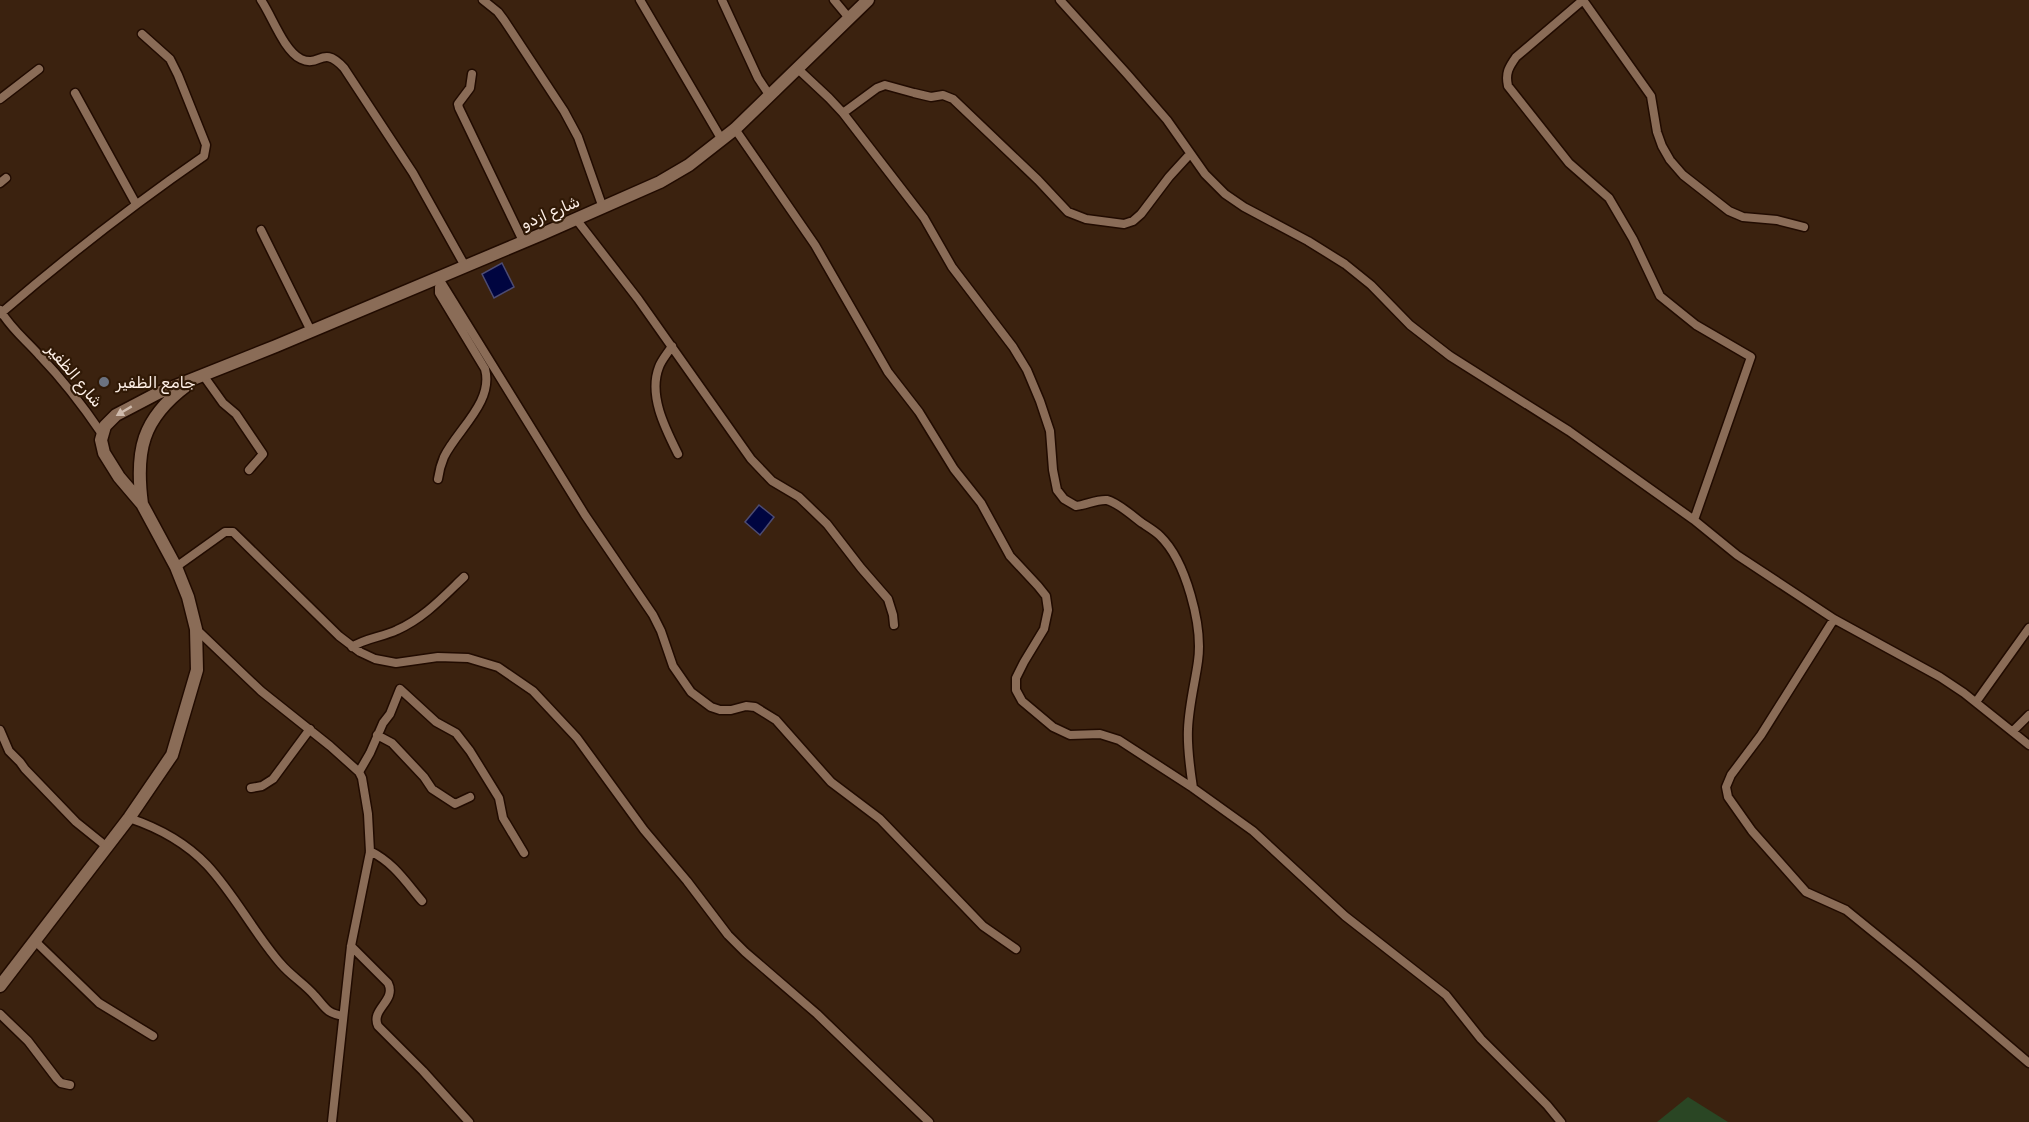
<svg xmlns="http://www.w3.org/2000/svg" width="2029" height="1122" viewBox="0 0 2029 1122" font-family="Rubik,Cairo,sans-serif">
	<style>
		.green { fill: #2a4624 }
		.water { fill: #000540; stroke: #4c4b72; stroke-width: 1.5 }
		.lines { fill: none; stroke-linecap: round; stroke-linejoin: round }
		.street-casing { stroke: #210b00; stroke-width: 11 }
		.secondary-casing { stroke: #210b00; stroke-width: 15 }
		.street { stroke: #8a6c57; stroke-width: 8 }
		.secondary { stroke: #8a6c57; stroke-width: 12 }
		.oneway { fill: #cfbbad }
		.worship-dot { fill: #6b7280; stroke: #301906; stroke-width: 2 }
		.labels { text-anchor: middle; stroke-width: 4.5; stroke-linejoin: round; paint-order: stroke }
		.street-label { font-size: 16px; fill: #fdefe6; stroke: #301906 }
		.poi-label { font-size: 16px; fill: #fdefe6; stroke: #301906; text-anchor: start }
	</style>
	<rect width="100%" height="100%" fill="#3b220f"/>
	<!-- green -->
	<path class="green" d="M 1688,1097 L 1728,1122 L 1657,1122 Z"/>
	<!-- water -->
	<path class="water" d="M 502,263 L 514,287 L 494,298 L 482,274 Z
		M 759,505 L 774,517 L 760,535 L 745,522 Z"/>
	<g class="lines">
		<!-- street casing -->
		<g class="street-casing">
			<path id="street" d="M 261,0 C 272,16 284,51 301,59 C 320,68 322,44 344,68 L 413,173 L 465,266
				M 483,0 L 498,12 L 504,20 L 564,111 L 578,137 L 603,208
				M 640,0 L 722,140
				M 722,0 L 758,78 L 770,96
				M 834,0 L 849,18
				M 1060,0 L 1127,74 L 1167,120 L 1205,174 L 1225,194 L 1244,207 L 1308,241 L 1345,264 L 1371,285 L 1410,325 L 1450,356 L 1569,431 L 1694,520 L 1737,555 L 1834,619 L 1940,677 L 1964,693 L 2029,745
				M 1583,0 L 1516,57 C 1509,67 1505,73 1508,86 L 1569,163 L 1609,198 L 1633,239 L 1660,296 L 1696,325 L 1751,357 L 1694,520
				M 1583,0 L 1651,96 L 1657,132 L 1662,146 L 1670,160 L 1683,175 L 1729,211 L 1743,217 L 1777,220 L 1804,227
				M 798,69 L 829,98 L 843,113 L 924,218 L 952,267 L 1013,347 L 1027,370 L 1040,401 L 1050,431 L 1053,470 L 1057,490 L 1064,499 L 1076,506 C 1086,505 1097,499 1107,500 C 1117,502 1134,517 1142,523 C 1148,527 1155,531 1160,536 C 1186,561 1203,626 1198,661 C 1195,683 1189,705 1188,729 C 1187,749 1190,768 1193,788
				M 472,74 L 470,88 L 458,104 L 459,108 L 523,241
				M 75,93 L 136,204
				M 0,99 L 39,69
				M 843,113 L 877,88 L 885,85 L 914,93 L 931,97 L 943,95 L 953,99 L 1038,180 L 1068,212 L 1086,219 L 1124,224 L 1133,221 L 1141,214 L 1169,177 L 1190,154
				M 735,129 L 815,245 L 888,372 L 919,412 L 954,469 L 981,503 L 1010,556 L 1038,586 L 1046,596 L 1048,610 L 1044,629 L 1024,662 L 1016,678 L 1016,690 L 1022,701 L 1053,727 L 1070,735 L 1100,734 L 1119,740 L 1193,788 L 1253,831 L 1345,916 L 1446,995 L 1481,1039 L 1547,1105 L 1561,1122
				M 0,183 L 6,178
				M 576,219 L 638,299 L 751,459 L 772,481 L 799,497 L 827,524 L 861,568 L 888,599 L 893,615 L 894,625
				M 261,230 L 311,331
				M 438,277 L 585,515 L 653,615 L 661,631 L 673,666 L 691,692 L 711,707 L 720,710 L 731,710 L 746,706 L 755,707 L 776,720 L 831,782 L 880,819 L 983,926 L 1016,949
				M 0,310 C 12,330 25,339 40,356 C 63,380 83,406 102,434
				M 0,314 C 65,258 133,205 204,156 L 206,145 L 178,75 L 170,59 L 142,34
				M 672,346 C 668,353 662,359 659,367 C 648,395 665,428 678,454
				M 203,375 L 223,403 L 236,414 L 263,454 L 249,470
				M 438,479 C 439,472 441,464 444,457 C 457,430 494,402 485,369 L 439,293 L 439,287 L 443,285
				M 176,567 L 225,532 L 233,532 L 339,636 L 360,652 L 375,659 L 396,663 L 438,657 L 468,658 L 498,667 L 533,691 L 577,738 L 644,830 L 687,881 L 728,935 L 745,952 L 817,1014 L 929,1122
				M 1834,619 L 1761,735 L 1731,775 L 1726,787 L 1728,797 L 1752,831 L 1806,892 L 1846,910 L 1915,966 L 2029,1063
				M 196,629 L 261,691 L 330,746 L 359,772 L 362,778 L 368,814 L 370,852 L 351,946 L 332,1122
				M 352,647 C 365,638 383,637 397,630 C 424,618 443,597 464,577
				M 1976,702 L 2029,628
				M 0,730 L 9,751 L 20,762 L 25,769 L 76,822 L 107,847
				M 2013,731 L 2029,715
				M 377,735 L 392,743 L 424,777 L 432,789 L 455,804 L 470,797
				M 359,772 L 370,753 L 383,723 L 390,714 L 400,689 L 436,722 L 456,733 L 470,751 L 499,798 L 503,818 L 524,853
				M 251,788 L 262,786 L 273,779 L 310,729
				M 129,818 C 159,828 185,842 207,865 C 235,895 254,933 281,964 C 291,976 305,984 315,996 C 325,1007 326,1013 343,1016
				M 370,851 C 394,863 405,881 422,901
				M 35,941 L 99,1003 L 153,1036
				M 351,946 L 388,983 C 397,1001 370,1009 378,1026 L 423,1071 L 469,1122
				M 0,1014 L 28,1041 L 57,1079 L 61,1083 L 70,1085"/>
		</g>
		<!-- secondary casing -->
		<g class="secondary-casing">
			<path id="secondary" d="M 142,504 C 135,451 142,419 186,386
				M 0,986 L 129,818 L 172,755 L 197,670 L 196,629 L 188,597 L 176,567 L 142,504 L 119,477 L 104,453 L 101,440 L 105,426 L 116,415 L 158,393 L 276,346 L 542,234 L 660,182 L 689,165 L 735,129 L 868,0"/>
		</g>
		<!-- street -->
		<use href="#street" class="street"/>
		<!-- secondary -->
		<use href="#secondary" class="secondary"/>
	</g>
	<!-- one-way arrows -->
	<defs><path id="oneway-solid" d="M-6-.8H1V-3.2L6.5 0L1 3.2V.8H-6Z" transform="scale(1.5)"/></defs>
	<use class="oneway" href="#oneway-solid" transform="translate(124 411) rotate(149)"/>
	<!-- markers -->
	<circle class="worship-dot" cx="104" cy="382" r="6"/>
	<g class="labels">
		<!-- street labels -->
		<g class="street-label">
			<text transform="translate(550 212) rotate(-23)" y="6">شارع ازدو</text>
			<text transform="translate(75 375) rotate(50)" y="6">شارع الظفير</text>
		</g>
		<!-- poi labels -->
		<g class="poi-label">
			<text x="116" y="388">جامع الظفير</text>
		</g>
	</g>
</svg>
